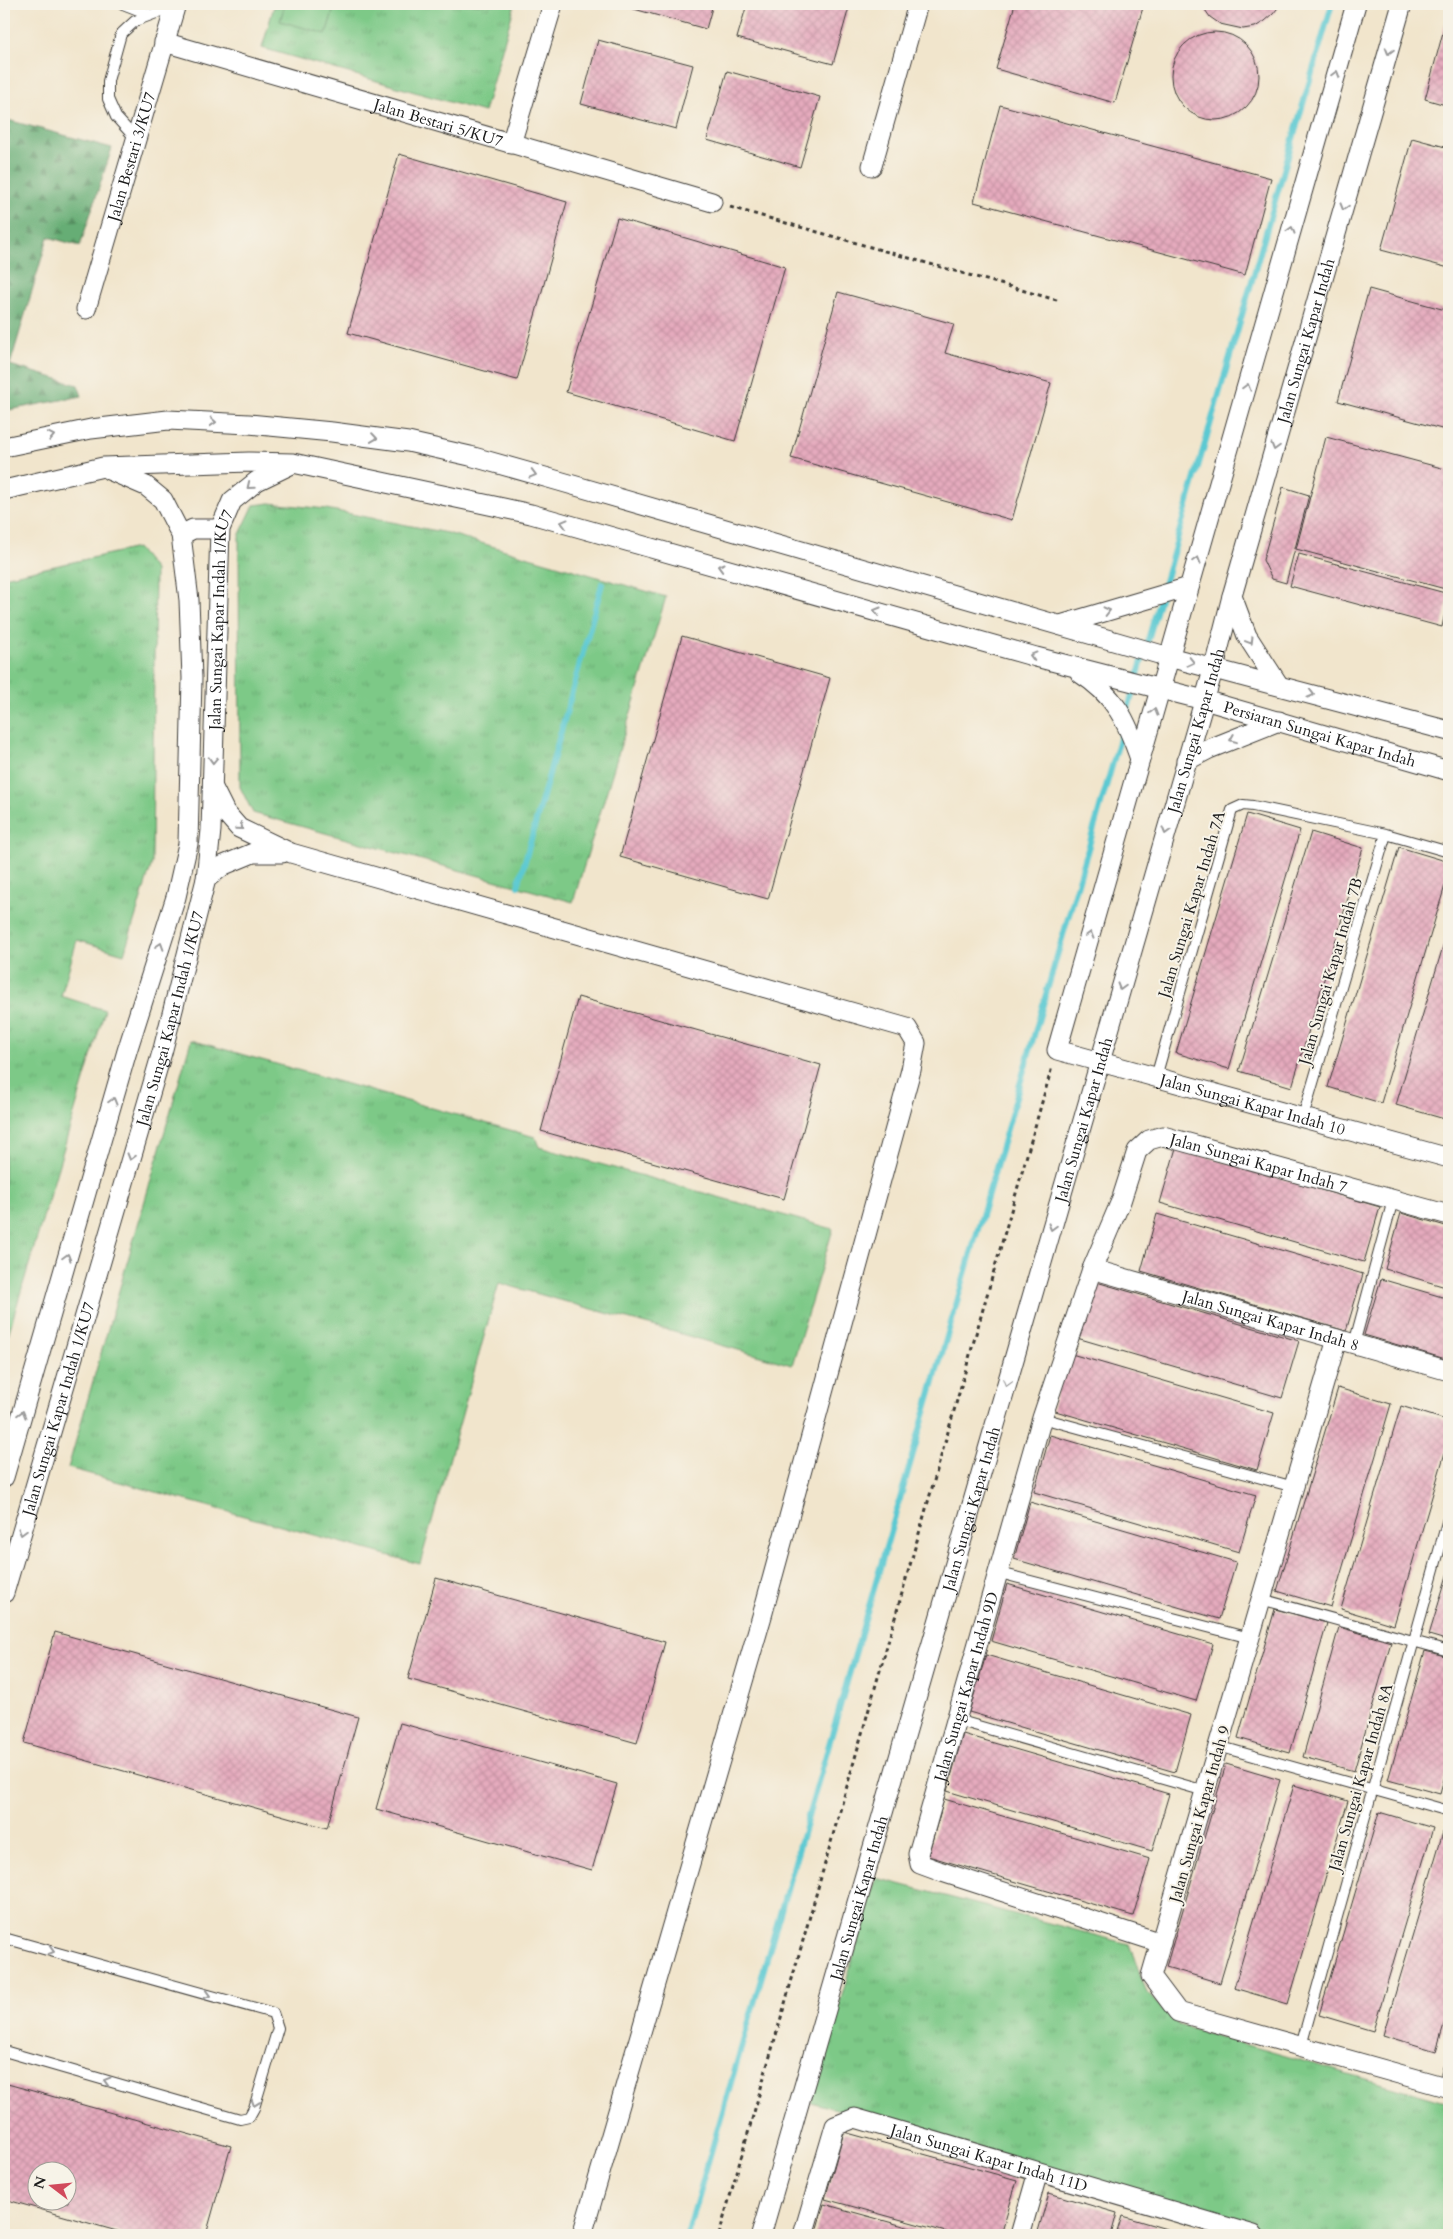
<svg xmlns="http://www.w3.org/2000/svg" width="1453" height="2239" viewBox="0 0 1453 2239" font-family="Cardo,serif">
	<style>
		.grass { fill: url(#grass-tufts); stroke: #4c7252 }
		.forest { fill: url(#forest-firs); stroke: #416448 }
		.pitch { fill: #7dc987; stroke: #4c7252 }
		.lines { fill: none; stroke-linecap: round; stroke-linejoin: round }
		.stream { stroke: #5cc9d2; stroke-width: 6 }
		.building { fill: url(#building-cross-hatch); fill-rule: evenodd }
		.lane-casing { stroke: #3c3a36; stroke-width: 12 }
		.street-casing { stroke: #3c3a36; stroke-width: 21 }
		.path { stroke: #3c3a36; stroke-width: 3; stroke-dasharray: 4 4; stroke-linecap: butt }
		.lane { stroke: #fff; stroke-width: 10 }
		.street { stroke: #fff; stroke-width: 19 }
		.oneway { stroke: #999 }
		.labels { text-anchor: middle; stroke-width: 4; stroke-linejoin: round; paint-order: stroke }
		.street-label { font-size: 16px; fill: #1c1c1c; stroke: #f7f3e8 }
	</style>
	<defs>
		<pattern id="grass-tufts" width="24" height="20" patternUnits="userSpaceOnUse" patternTransform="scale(1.25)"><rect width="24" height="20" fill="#7dc987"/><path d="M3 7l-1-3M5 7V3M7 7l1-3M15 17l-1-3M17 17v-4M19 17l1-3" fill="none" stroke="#6bac74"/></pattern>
		<pattern id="forest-firs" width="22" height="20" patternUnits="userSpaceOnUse" patternTransform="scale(1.25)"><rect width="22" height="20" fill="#66ad74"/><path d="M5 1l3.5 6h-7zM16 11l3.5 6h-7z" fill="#538c5e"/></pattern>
		<pattern id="building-cross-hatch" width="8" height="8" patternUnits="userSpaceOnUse" patternTransform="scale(1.25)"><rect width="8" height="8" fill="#e5aabd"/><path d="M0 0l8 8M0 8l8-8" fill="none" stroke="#c492a2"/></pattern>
	</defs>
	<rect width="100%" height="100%" fill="#f7f3e8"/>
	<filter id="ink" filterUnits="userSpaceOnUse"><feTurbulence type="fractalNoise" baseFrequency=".02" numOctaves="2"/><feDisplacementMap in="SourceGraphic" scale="10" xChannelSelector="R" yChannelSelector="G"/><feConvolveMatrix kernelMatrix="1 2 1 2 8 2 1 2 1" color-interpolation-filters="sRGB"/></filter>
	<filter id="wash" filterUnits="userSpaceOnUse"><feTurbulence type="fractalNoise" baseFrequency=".0096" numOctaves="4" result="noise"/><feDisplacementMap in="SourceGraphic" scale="20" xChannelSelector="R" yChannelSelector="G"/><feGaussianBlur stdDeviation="1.12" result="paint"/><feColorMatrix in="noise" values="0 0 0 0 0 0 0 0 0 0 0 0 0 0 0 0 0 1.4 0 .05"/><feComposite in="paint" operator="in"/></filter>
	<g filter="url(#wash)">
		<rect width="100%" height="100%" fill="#f1e5cc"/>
		<!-- grass -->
		<path class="grass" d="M 266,4 L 515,4 L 484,112 L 262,48 L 274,6 Z
			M 270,503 L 326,509 L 447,533 L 666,597 L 573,902 L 253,813 L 240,787 L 239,536 L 254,505 Z
			M 137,548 L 155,570 L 152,863 L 124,954 L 77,940 L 61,996 L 105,1010 L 8,1335 L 4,1334 L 4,577 Z
			M 191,1040 L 535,1137 L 539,1147 L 833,1229 L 792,1365 L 499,1283 L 420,1564 L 68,1468 Z
			M 876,1878 L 1129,1944 L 1147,1993 L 1178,2025 L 1449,2103 L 1449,2235 L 1288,2235 L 811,2102 Z"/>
		<!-- forest -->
		<path class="forest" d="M 4,119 L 112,148 L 80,246 L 48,237 L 10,365 L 78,385 L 82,396 L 4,411 Z"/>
		<!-- pitch -->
		<path class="pitch" d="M 285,4 L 335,5 L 326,34 L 280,21 Z"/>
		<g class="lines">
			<!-- stream -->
			<path class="stream" d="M 1126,716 L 1332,4
				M 518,886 L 602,584
				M 687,2235 L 1123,728"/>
		</g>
		<g id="blocks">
			<!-- building -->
			<path class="building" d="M 616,4 L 713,4 L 706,29 Z
				M 747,4 L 850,4 L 833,64 L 737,38 Z
				M 1015,4 L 1144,4 L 1115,103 L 996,69 Z
				M 1201,4 L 1281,4 L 1273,14 L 1265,21 L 1255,27 L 1243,29 L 1220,24 L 1210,17 Z
				M 1449,10 L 1449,106 L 1425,99 Z
				M1171 76a44 44 0 1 1 88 0a44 44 0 1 1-88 0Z
				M 598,40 L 693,65 L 676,129 L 581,104 Z
				M 727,71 L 820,97 L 800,167 L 707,140 Z
				M 1000,105 L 1271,178 L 1245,275 L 974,202 Z
				M 1412,138 L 1449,148 L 1449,268 L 1381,250 Z
				M 399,154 L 567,202 L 517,380 L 348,333 Z
				M 617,218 L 785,267 L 735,441 L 566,392 Z
				M 1369,289 L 1449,311 L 1449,431 L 1338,401 Z
				M 838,292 L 954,324 L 945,353 L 1051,383 L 1012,520 L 791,458 Z
				M 1326,437 L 1449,470 L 1449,590 L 1296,549 Z
				M 1283,487 L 1309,495 L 1286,583 L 1272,579 L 1263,560 Z
				M 1299,554 L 1449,594 L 1442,627 L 1290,586 Z
				M 682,636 L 830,678 L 768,899 L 620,857 Z
				M 1247,814 L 1300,830 L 1229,1069 L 1176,1053 Z
				M 1311,832 L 1363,848 L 1292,1087 L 1239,1071 Z
				M 1399,847 L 1449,862 L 1449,872 L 1381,1103 L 1328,1087 Z
				M 1449,926 L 1449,1118 L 1448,1120 L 1396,1105 Z
				M 578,997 L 821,1065 L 784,1199 L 541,1131 Z
				M 1176,1148 L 1380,1207 L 1364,1262 L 1160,1203 Z
				M 1401,1213 L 1449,1227 L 1449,1288 L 1385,1269 Z
				M 1157,1214 L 1363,1274 L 1346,1331 L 1141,1271 Z
				M 1381,1279 L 1449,1299 L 1449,1360 L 1364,1335 Z
				M 1093,1281 L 1299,1341 L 1282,1398 L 1077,1338 Z
				M 1068,1353 L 1274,1413 L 1257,1470 L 1052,1410 Z
				M 1338,1388 L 1391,1404 L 1331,1607 L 1277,1591 Z
				M 1401,1406 L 1449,1421 L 1449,1439 L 1394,1625 L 1341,1609 Z
				M 1050,1435 L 1256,1495 L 1239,1552 L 1034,1492 Z
				M 1030,1502 L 1236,1562 L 1219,1619 L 1014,1559 Z
				M 1449,1569 L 1449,1641 L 1429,1635 Z
				M 436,1578 L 665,1642 L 637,1743 L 408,1679 Z
				M 1007,1584 L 1213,1644 L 1196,1701 L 991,1641 Z
				M 1275,1609 L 1327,1623 L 1290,1753 L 1238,1738 Z
				M 1339,1627 L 1391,1642 L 1354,1771 L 1303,1757 Z
				M 55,1632 L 358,1717 L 327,1828 L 24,1743 Z
				M 1425,1651 L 1449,1657 L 1449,1761 L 1440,1794 L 1388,1780 Z
				M 986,1655 L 1191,1715 L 1175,1772 L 969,1712 Z
				M 400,1723 L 617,1784 L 592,1870 L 376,1809 Z
				M 963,1734 L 1169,1794 L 1152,1851 L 947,1791 Z
				M 1226,1764 L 1280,1780 L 1220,1983 L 1166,1967 Z
				M 1294,1785 L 1348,1801 L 1288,2004 L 1234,1988 Z
				M 944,1799 L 1150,1859 L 1133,1916 L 928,1856 Z
				M 1379,1812 L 1433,1828 L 1373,2031 L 1319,2015 Z
				M 1443,1832 L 1449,1834 L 1449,2008 L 1436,2051 L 1383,2035 Z
				M 4,2083 L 231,2146 L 206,2235 L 131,2235 L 4,2199 ZM 38,2172 L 68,2172 L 68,2202 L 38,2202 Z
				M 844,2132 L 1017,2180 L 1001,2235 L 957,2235 L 825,2199 Z
				M 1049,2193 L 1117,2213 L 1111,2235 L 1037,2235 Z
				M 824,2204 L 936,2235 L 815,2235 Z
				M 1122,2216 L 1187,2235 L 1116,2235 Z"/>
		</g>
	</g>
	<g filter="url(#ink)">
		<use href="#blocks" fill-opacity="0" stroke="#3c3a36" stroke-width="1"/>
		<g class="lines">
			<!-- lane casing -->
			<g class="lane-casing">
				<path id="lane" d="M 123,4 L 151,15
					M 136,139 L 116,117 L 108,99 L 108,81 L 121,34 L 135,21 L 175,6
					M 1156,1077 L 1232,810 L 1243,805 L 1253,806 L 1386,834 L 1449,852
					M 1303,1117 L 1386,834
					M 1354,1344 L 1393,1200
					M 1042,1418 L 1294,1487
					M 1000,1573 L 1250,1638
					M 1261,1599 L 1449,1651
					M 957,1720 L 1205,1791
					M 1218,1746 L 1449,1811
					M 4,1938 L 273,2013 L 278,2028 L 254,2108 L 249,2117 L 240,2119 L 4,2051
					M 1301,2046 L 1449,1515
					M 1443,2087 L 1449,2066"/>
			</g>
			<!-- street casing -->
			<g class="street-casing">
				<g id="street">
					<path id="s1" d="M 1356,4 L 1057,1050 L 1449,1158"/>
					<path id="s2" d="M 164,42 C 347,94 529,150 712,202"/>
					<path d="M 511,144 L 553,4"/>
					<path d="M 872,166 L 918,4"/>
					<path id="s3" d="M 86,309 L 176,4"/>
					<path d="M 4,447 L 91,429 L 168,420 L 249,424 L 332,432 L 408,442 L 470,456 L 552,479 L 1169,657 L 1449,731"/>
					<path id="s4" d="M 4,490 L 103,467 L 249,462 L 293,463 L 531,514 L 1036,657 L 1204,700 L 1449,771"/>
					<path d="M 181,535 L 193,529 L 220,529"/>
					<path d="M 1232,596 L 1247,636 L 1278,684"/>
					<path d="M 1060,625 L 1189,587"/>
					<path d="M 1080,673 C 1115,695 1127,721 1140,759"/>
					<path d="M 1186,761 L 1209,749 L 1279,721"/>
					<path d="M 213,788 L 225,812 L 239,828 L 291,853 L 907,1028 L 916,1043 L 911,1070 L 762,1616 L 582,2235"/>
					<path d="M 206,879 L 224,865 L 253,853 L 282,853"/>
					<path id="s5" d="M 1092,1269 L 1449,1371"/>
					<path d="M 1337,1339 L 1151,1976 L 1178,2012 L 1449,2088"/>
					<path d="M 4,1477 L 127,1051 L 176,897 L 188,844 L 192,678 L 189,600 L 181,535 L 163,500 L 146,486 L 109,470"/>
					<path id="s6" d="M 4,1593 L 163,1049 L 206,879 L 211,830 L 220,529 L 232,501 L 257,481 L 290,465"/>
					<path id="s7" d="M 1161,1943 L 939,1871 L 920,1864 L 918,1854 L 1042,1418 L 1092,1269 L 1121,1201 L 1137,1151 L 1149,1140 L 1163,1136 L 1449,1215"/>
					<path id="s8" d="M 761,2235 L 1214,667 L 1232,596 L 1402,4"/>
					<path id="s9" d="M 803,2235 L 835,2126 L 855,2118 L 1254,2235"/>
					<path d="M 1020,2235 L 1038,2172"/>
				</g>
			</g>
			<!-- path -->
			<path class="path" d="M 730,207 L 1060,301
				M 719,2235 L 1052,1067"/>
			<!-- lane -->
			<use href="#lane" class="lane"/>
			<!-- street -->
			<use href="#street" class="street"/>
		</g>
		<!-- one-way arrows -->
		<defs><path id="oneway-chevron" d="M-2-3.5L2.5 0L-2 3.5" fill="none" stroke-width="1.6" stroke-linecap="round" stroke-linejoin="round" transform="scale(1.25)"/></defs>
		<g class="oneway">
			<use href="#oneway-chevron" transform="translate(1389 51) rotate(106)"/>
			<use href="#oneway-chevron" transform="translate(1336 74) rotate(-74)"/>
			<use href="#oneway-chevron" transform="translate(1344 207) rotate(106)"/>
			<use href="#oneway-chevron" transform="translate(1291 230) rotate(-74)"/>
			<use href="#oneway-chevron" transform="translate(1247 387) rotate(-74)"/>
			<use href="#oneway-chevron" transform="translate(213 422) rotate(3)"/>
			<use href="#oneway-chevron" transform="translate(51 436) rotate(-11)"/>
			<use href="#oneway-chevron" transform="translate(374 438) rotate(8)"/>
			<use href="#oneway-chevron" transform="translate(1275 447) rotate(106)"/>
			<use href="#oneway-chevron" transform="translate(533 474) rotate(15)"/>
			<use href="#oneway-chevron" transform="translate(250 486) rotate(141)"/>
			<use href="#oneway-chevron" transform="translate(564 523) rotate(-165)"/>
			<use href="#oneway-chevron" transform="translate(1197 560) rotate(-74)"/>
			<use href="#oneway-chevron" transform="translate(721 567) rotate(-164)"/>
			<use href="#oneway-chevron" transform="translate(877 611) rotate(-164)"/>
			<use href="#oneway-chevron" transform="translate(1107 611) rotate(-14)"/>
			<use href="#oneway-chevron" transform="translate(1250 641) rotate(59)"/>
			<use href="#oneway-chevron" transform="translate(1033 656) rotate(-165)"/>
			<use href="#oneway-chevron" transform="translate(1191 662) rotate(13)"/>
			<use href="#oneway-chevron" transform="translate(1311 694) rotate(15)"/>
			<use href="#oneway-chevron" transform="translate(1154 712) rotate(-74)"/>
			<use href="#oneway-chevron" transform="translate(1233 739) rotate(158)"/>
			<use href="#oneway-chevron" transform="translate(213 760) rotate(92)"/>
			<use href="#oneway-chevron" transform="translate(240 827) rotate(39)"/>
			<use href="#oneway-chevron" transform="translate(1166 831) rotate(106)"/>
			<use href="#oneway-chevron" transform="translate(1090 935) rotate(-74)"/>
			<use href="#oneway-chevron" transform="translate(160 946) rotate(-72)"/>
			<use href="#oneway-chevron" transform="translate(1121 987) rotate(106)"/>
			<use href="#oneway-chevron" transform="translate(113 1101) rotate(-74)"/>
			<use href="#oneway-chevron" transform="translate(131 1157) rotate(106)"/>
			<use href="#oneway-chevron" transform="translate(1052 1227) rotate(106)"/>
			<use href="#oneway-chevron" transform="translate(67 1257) rotate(-74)"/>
			<use href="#oneway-chevron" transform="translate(1007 1383) rotate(106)"/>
			<use href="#oneway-chevron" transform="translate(22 1414) rotate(-74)"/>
			<use href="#oneway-chevron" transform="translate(22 1532) rotate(106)"/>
			<use href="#oneway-chevron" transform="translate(51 1951) rotate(16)"/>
			<use href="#oneway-chevron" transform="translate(207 1995) rotate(16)"/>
			<use href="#oneway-chevron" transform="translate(107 2081) rotate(-164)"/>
			<use href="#oneway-chevron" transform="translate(255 2103) rotate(109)"/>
		</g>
	</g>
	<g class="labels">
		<!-- street labels -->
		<g class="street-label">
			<text dy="6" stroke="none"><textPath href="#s2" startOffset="286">Jalan Bestari 5/KU7</textPath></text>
			<text dy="6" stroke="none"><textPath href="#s3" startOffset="159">Jalan Bestari 3/KU7</textPath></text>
			<text dy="6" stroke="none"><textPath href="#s8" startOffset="1971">Jalan Sungai Kapar Indah</textPath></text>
			<text dy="6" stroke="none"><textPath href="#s6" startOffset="1002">Jalan Sungai Kapar Indah 1/KU7</textPath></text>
			<text dy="6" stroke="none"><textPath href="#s8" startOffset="1566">Jalan Sungai Kapar Indah</textPath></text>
			<text dy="6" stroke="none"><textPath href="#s4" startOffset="1354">Persiaran Sungai Kapar Indah</textPath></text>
			<text transform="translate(1191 904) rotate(-73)" y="6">Jalan Sungai Kapar Indah 7A</text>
			<text transform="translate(1330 971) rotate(-74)" y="6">Jalan Sungai Kapar Indah 7B</text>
			<text dy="6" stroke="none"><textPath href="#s6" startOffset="598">Jalan Sungai Kapar Indah 1/KU7</textPath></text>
			<text dy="6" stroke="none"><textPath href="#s1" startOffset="1291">Jalan Sungai Kapar Indah 10</textPath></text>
			<text dy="6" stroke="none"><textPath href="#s8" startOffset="1161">Jalan Sungai Kapar Indah</textPath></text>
			<text dy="6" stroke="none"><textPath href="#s7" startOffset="1131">Jalan Sungai Kapar Indah 7</textPath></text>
			<text dy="6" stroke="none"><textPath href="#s5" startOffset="186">Jalan Sungai Kapar Indah 8</textPath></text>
			<text dy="6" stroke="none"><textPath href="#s6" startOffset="192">Jalan Sungai Kapar Indah 1/KU7</textPath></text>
			<text dy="6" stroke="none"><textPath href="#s8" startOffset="756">Jalan Sungai Kapar Indah</textPath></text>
			<text dy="6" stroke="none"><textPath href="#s7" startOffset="438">Jalan Sungai Kapar Indah 9D</textPath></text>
			<text transform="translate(1360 1777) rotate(-74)" y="6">Jalan Sungai Kapar Indah 8A</text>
			<text transform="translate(1199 1814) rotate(-74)" y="6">Jalan Sungai Kapar Indah 9</text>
			<text dy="6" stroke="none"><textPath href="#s8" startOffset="351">Jalan Sungai Kapar Indah</textPath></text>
			<text dy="6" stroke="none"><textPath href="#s9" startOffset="275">Jalan Sungai Kapar Indah 11D</textPath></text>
		</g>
	</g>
	<!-- margin -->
	<rect width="1453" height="2239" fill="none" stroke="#f7f3e8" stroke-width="20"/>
	<!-- north arrow -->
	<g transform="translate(52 2186) rotate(286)"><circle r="24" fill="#f7f3e8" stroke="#9f9d96"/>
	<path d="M0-4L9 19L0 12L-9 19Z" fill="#d1495b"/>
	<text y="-8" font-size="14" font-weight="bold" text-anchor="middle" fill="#1c1c1c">N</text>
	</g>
</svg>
